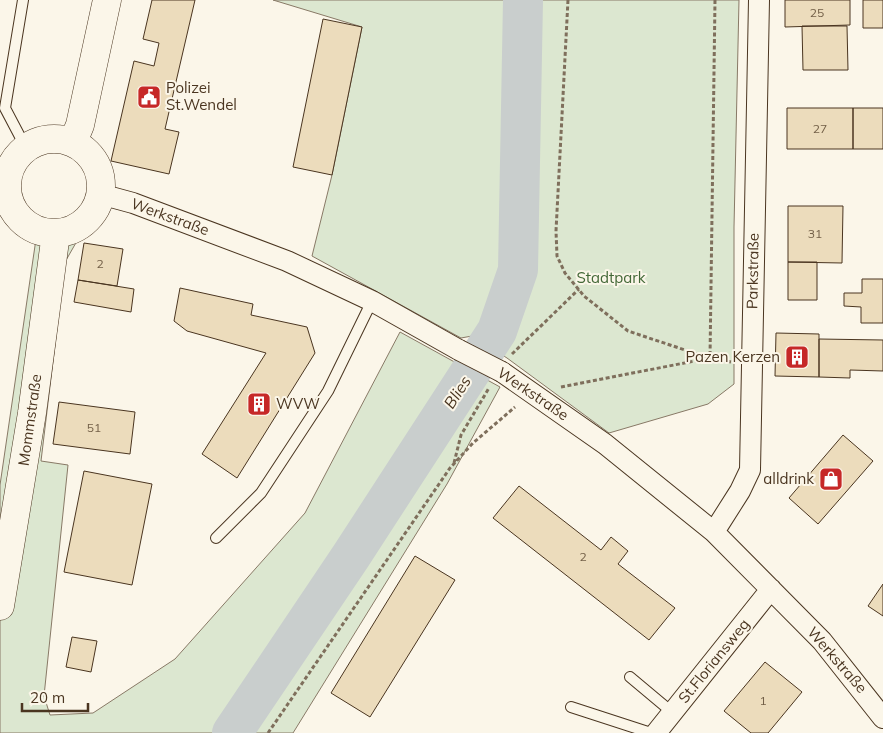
<svg xmlns="http://www.w3.org/2000/svg" width="883" height="733" viewBox="0 0 883 733" font-family="Mulish,sans-serif">
	<style>
		.green { fill: #dce7d0; stroke: #887966 }
		.lines { fill: none; stroke-linecap: round; stroke-linejoin: round }
		.river { stroke: #c9cecd; stroke-width: 40 }
		.building { fill: #ecdcbc; stroke: #4a3520 }
		.service-casing { stroke: #4a3520; stroke-width: 12 }
		.minor-casing { stroke: #4a3520; stroke-width: 22 }
		.secondary-casing { stroke: #4a3520; stroke-width: 29 }
		.path { stroke: #7f6f5c; stroke-width: 3; stroke-dasharray: 4 2.5; stroke-linecap: butt }
		.service { stroke: #fbf6e9; stroke-width: 10 }
		.minor { stroke: #fbf6e9; stroke-width: 20 }
		.secondary { stroke: #fbf6e9; stroke-width: 28 }
		.minor-bridge-casing { stroke: #4a3520; stroke-width: 22; stroke-linecap: butt }
		.minor-bridge { stroke: #fbf6e9; stroke-width: 20 }
		.labels { text-anchor: middle; stroke-width: 4; stroke-linejoin: round; paint-order: stroke }
		.number-label { font-size: 12px; fill: #725f47 }
		.poi-label { font-size: 15px; fill: #4a3520; stroke: #fbf6e9; text-anchor: start }
		.street-label { font-size: 15px; fill: #4a3520; stroke: #fbf6e9 }
		.park-label { font-size: 15px; fill: #436837; stroke: #fbf6e9 }
		.water-label { font-size: 16px; font-style: italic; fill: #4a3520; stroke: #fbf6e9 }
	</style>
	<rect width="100%" height="100%" fill="#fbf6e9"/>
	<!-- green -->
	<path class="green" d="M 273,0 L 739,0 L 734,227 L 734,384 L 708,404 L 609,433 L 507,358 L 472,336 L 461,338 L 312,256 L 332,175 L 362,27 Z
		M 36,239 L 77,241 L 65,262 L 41,461 L 68,465 L 44,696 L 50,715 L 93,713 L 175,659 L 305,513 L 400,332 L 500,387 L 447,484 L 293,733 L 0,733 L 0,485 Z"/>
	<g class="lines">
		<!-- river -->
		<path class="river" d="M 232,733 L 351,556 L 497,331 L 518,270 L 523,0"/>
	</g>
	<!-- building -->
	<path class="building" d="M 152,0 L 195,0 L 165,129 L 179,132 L 169,174 L 111,161 L 134,61 L 154,66 L 159,43 L 143,39 Z
		M 785,0 L 850,0 L 850,25 L 785,27 Z
		M 863,0 L 883,0 L 883,28 L 863,28 Z
		M 323,19 L 362,27 L 332,175 L 293,167 Z
		M 802,26 L 847,26 L 848,70 L 803,70 Z
		M 787,108 L 853,108 L 853,149 L 787,149 Z
		M 853,108 L 883,108 L 883,149 L 853,149 Z
		M 788,206 L 843,206 L 842,263 L 788,262 Z
		M 84,243 L 123,249 L 117,286 L 78,280 Z
		M 788,262 L 817,262 L 817,300 L 788,300 Z
		M 862,279 L 883,279 L 883,323 L 861,323 L 861,307 L 844,306 L 844,293 L 862,293 Z
		M 78,280 L 134,289 L 131,312 L 74,302 Z
		M 180,288 L 253,304 L 251,315 L 307,327 L 315,353 L 237,478 L 202,454 L 266,353 L 187,331 L 174,321 Z
		M 776,333 L 819,334 L 819,377 L 775,376 Z
		M 819,339 L 883,340 L 883,371 L 850,370 L 850,378 L 819,377 Z
		M 59,402 L 135,412 L 130,454 L 53,444 Z
		M 843,435 L 873,461 L 818,524 L 789,498 Z
		M 84,471 L 152,484 L 132,585 L 64,572 Z
		M 519,486 L 601,550 L 611,537 L 628,551 L 618,564 L 675,608 L 649,640 L 493,518 Z
		M 415,556 L 455,580 L 370,717 L 331,693 Z
		M 883,584 L 883,616 L 868,606 Z
		M 72,637 L 97,641 L 91,672 L 66,667 Z
		M 765,662 L 802,692 L 768,733 L 751,733 L 724,711 Z"/>
	<g class="lines">
		<!-- service casing -->
		<g class="service-casing">
			<path id="service" d="M 23,0 L 5,108 L 26,148
				M 0,204 L 8,197
				M 216,538 L 261,493 L 328,391 L 372,301
				M 630,677 L 673,713
				M 571,707 L 651,733"/>
		</g>
		<!-- minor casing -->
		<g class="minor-casing">
			<path id="minor" d="M 100,194 L 133,203 L 287,261 L 372,301 L 459,350
				M 502,372 L 605,444 L 714,532 L 822,641 L 883,718
				M 714,532 L 740,491 L 750,470 L 759,0
				M 656,733 L 771,589"/>
		</g>
		<!-- secondary casing -->
		<g class="secondary-casing">
			<path id="secondary" d="M7 186a47 47 0 1 1 94 0a47 47 0 1 1-94 0Z
				M 73,142 L 80,125 L 107,0
				M 0,606 L 32,413 L 56,233"/>
		</g>
		<!-- path -->
		<path class="path" d="M 568,0 L 556,231 L 557,256 L 565,273 L 584,296 L 628,331 L 709,358
			M 715,0 L 710,358 L 731,362
			M 512,354 L 579,289
			M 561,387 L 710,358
			M 454,463 L 461,435 L 489,388
			M 268,733 L 450,468 L 473,443 L 515,407"/>
		<!-- service -->
		<use href="#service" class="service"/>
		<!-- minor -->
		<use href="#minor" class="minor"/>
		<!-- secondary -->
		<use href="#secondary" class="secondary"/>
		<!-- minor-bridge casing -->
		<g class="minor-bridge-casing">
			<path id="minor-bridge" d="M 459,350 L 502,372"/>
		</g>
		<!-- minor-bridge -->
		<use href="#minor-bridge" class="minor-bridge"/>
	</g>
	<!-- icons -->
	<defs>
		<g id="civic-square" transform="scale(1.25)"><rect x="-9" y="-9" width="18" height="18" rx="4" fill="#c62828" stroke="#fbf6e9"/><path d="M-.6-6.5H3V-4.5H.6V-3L4-1V1h2V6H-6V1h2V-1L-.6-3ZM-1.2 2.5V6h2.4V2.5Z" fill="#fff"/></g>
		<g id="building-square" transform="scale(1.25)"><rect x="-9" y="-9" width="18" height="18" rx="4" fill="#c62828" stroke="#fbf6e9"/><path d="M-4-6H4V6H1V3H-1V6H-4ZM-2.5-4.3h1.7v1.8h-1.7ZM.8-4.3h1.7v1.8H.8ZM-2.5-1h1.7V.8h-1.7ZM.8-1h1.7V.8H.8Z" fill="#fff"/></g>
		<g id="shop-square" transform="scale(1.25)"><rect x="-9" y="-9" width="18" height="18" rx="4" fill="#c62828" stroke="#fbf6e9"/><path d="M-5-2.5h2.3a2.7 3.5 0 0 1 5.4 0H5L5.5 6h-11ZM-1.5-2.5h3a1.5 2.3 0 0 0-3 0Z" fill="#fff"/></g>
	</defs>
	<g fill-rule="evenodd">
		<use href="#civic-square" x="149" y="97"/>
		<use href="#building-square" x="797" y="357"/>
		<use href="#building-square" x="259" y="404"/>
		<use href="#shop-square" x="831" y="479"/>
	</g>
	<g class="labels">
		<!-- number labels -->
		<g class="number-label">
			<text x="817" y="17">25</text>
			<text x="820" y="133">27</text>
			<text x="815" y="238">31</text>
			<text x="100" y="268">2</text>
			<text x="94" y="432">51</text>
			<text x="583" y="561">2</text>
			<text x="763" y="705">1</text>
		</g>
		<!-- poi labels -->
		<g class="poi-label">
			<text x="166" y="93">Polizei<tspan x="166" dy="17">St.Wendel</tspan></text>
			<text x="780" y="362" text-anchor="end">Pazen Kerzen</text>
			<text x="276" y="409">WVW</text>
			<text x="814" y="484" text-anchor="end">alldrink</text>
		</g>
		<!-- street labels -->
		<g class="street-label">
			<text transform="translate(170 217) rotate(20)" y="5">Werkstraße</text>
			<text transform="translate(753 271) rotate(-89)" y="5">Parkstraße</text>
			<text transform="translate(533 394) rotate(34)" y="5">Werkstraße</text>
			<text transform="translate(30 420) rotate(-82)" y="5">Mommstraße</text>
			<text transform="translate(837 660) rotate(49)" y="5">Werkstraße</text>
			<text transform="translate(714 661) rotate(-51)" y="5">St.Floriansweg</text>
		</g>
		<!-- park labels -->
		<g class="park-label">
			<text x="611" y="283">Stadtpark</text>
		</g>
		<!-- water labels -->
		<g class="water-label">
			<text transform="translate(457 392) rotate(-57)" y="6">Blies</text>
		</g>
	</g>
	<!-- scale -->
	<path d="M22 703v8h66v-8" fill="none" stroke="#4a3520" stroke-width="2.5"/>
	<text x="30" y="703" font-size="15" fill="#4a3520" stroke="#fbf6e9" stroke-width="4" paint-order="stroke">20 m</text>
</svg>
